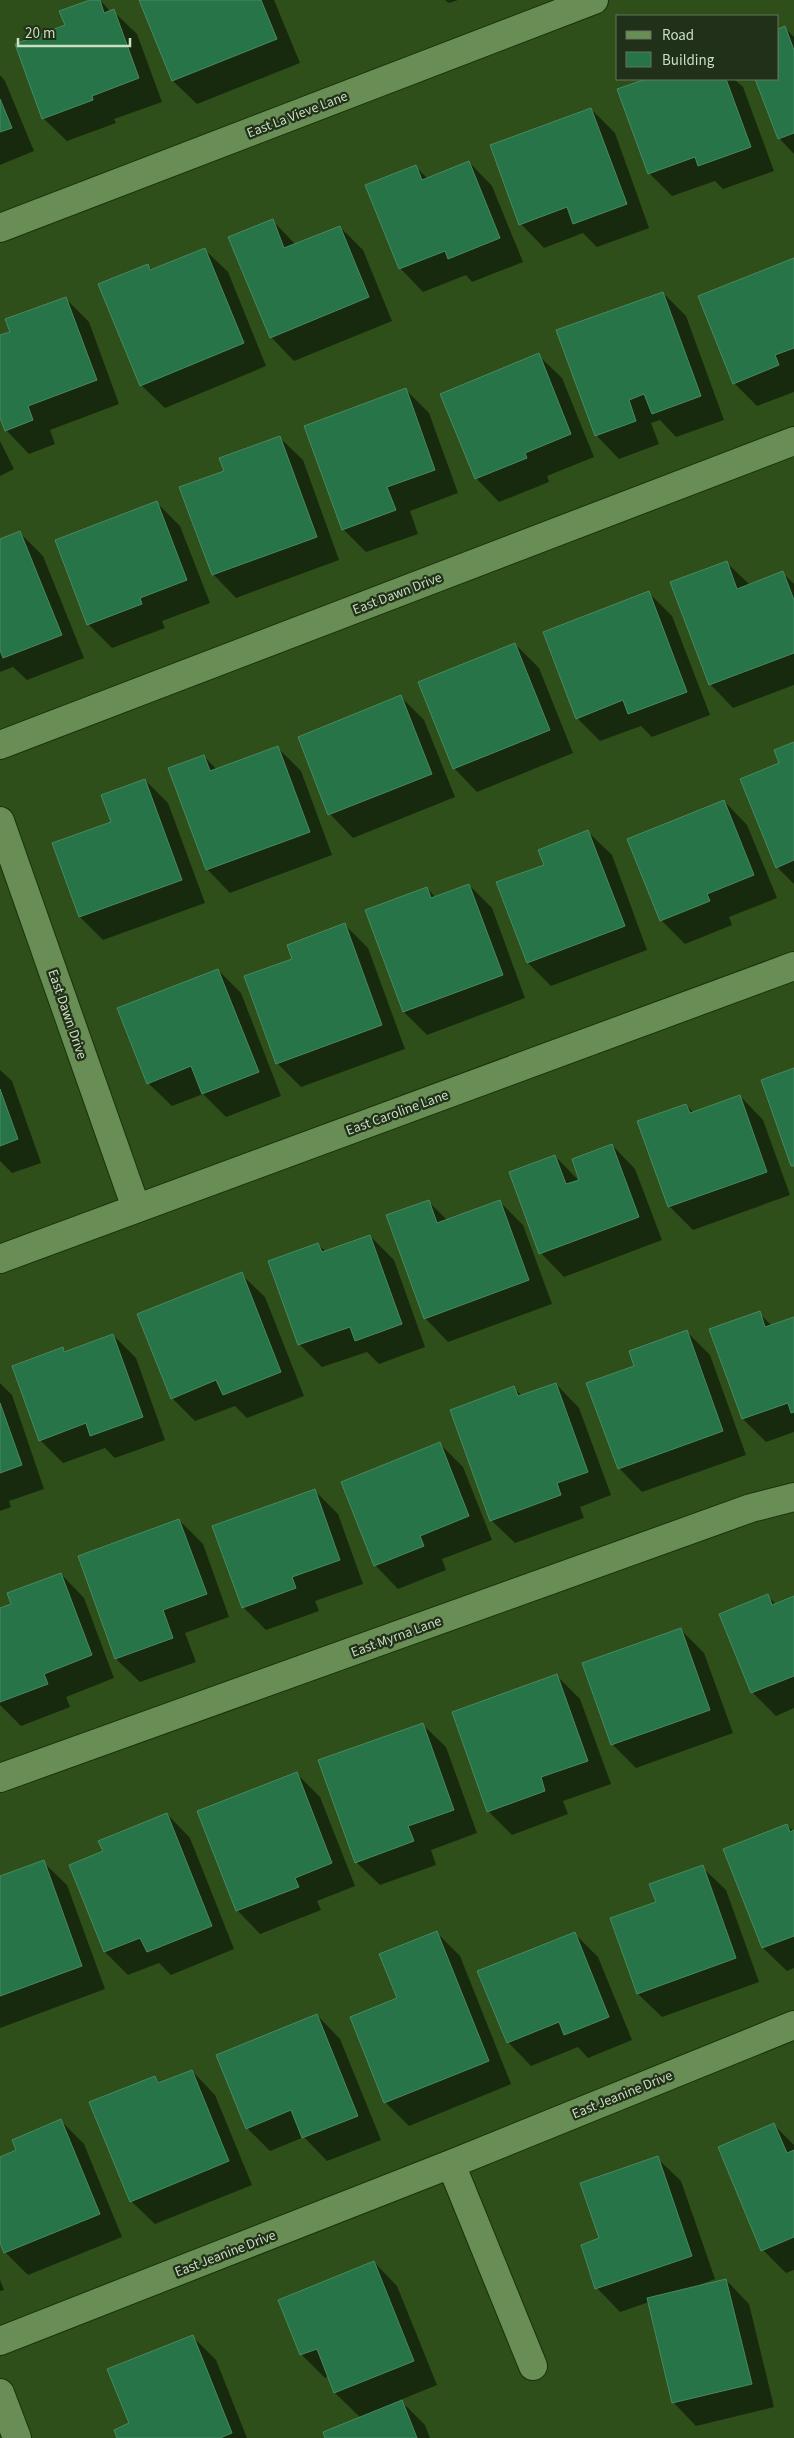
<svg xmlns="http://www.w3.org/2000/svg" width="794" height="2438" viewBox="0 0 794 2438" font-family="'Source Sans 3',sans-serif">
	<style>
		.shadow { fill: #0007 }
		.building { fill: #277449; stroke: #498962 }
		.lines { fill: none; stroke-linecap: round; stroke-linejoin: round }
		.minor-casing { stroke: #1a3309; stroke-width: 30 }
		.minor { stroke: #688d55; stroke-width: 28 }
		.labels { text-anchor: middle; stroke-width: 4.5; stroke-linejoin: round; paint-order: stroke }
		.street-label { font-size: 14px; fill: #cadec0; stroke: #213019 }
	</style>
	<rect width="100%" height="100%" fill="#2e4f19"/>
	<!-- shadow -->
	<path class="shadow" d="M 94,0 L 100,0 L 111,12 L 113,11 L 137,34 L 162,102 L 114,119 L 116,123 L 67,141 L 43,118 L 66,26 Z
		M 140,0 L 274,0 L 300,63 L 197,104 L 173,81 Z
		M 445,0 L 458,0 L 449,3 Z
		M 785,28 L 794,37 L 794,154 L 779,138 L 757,79 L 778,79 L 778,30 Z
		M 0,75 L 5,81 L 34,151 L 0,165 Z
		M 649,79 L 734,79 L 743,87 L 774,171 L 723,189 L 715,181 L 672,196 L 649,173 L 618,90 Z
		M 591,109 L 615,133 L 649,228 L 597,247 L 583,233 L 544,248 L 521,224 Z
		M 469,162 L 492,186 L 523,262 L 472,282 L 466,275 L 423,292 L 400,268 L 415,166 L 428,179 Z
		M 273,221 L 296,245 L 340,227 L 363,250 L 392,321 L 294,361 L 271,337 Z
		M 204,249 L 228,272 L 266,366 L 165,408 L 141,385 L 147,265 L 153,270 Z
		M 794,259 L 794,392 L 757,406 L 734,383 Z
		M 663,293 L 686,316 L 724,420 L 676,437 L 660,420 L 651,423 L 659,444 L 619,459 L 596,435 Z
		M 65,298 L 89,322 L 119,404 L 50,430 L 55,444 L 29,454 L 6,430 L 0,414 L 0,337 L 11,332 Z
		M 538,355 L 562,378 L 594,457 L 547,476 L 549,482 L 499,502 L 476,478 Z
		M 406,390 L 429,413 L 458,493 L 410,511 L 418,534 L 366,552 L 343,529 Z
		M 279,437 L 303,460 L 339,560 L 236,598 L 213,574 L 225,472 Z
		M 0,441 L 14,469 L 0,476 Z
		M 157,503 L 180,526 L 210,603 L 162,621 L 165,628 L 112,648 L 88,624 Z
		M 20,533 L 43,556 L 84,658 L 27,680 L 13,667 L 0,672 L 0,540 Z
		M 726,562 L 750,585 L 783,573 L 794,584 L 794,685 L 733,708 L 710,684 Z
		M 649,593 L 672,616 L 710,715 L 652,737 L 641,726 L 600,741 L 577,718 Z
		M 515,644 L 539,668 L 573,753 L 477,792 L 454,768 Z
		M 401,697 L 424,720 L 455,797 L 353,838 L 330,814 Z
		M 794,744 L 794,884 L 777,867 L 780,764 Z
		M 278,748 L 301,771 L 332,855 L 230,893 L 207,869 L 204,756 L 217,770 Z
		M 145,780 L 168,803 L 205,903 L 103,940 L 80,917 L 113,823 Z
		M 724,801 L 747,825 L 777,898 L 729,917 L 732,925 L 685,944 L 661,920 Z
		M 588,832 L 612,855 L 647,950 L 551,986 L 528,963 L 546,865 Z
		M 469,885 L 492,908 L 525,998 L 427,1035 L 404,1012 L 427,888 L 436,898 Z
		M 345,925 L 368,948 L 405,1049 L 301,1087 L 277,1063 L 294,960 Z
		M 218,970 L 241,993 L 281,1096 L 226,1117 L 203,1094 L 172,1106 L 148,1083 Z
		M 0,1070 L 12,1081 L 41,1163 L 12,1173 L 0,1161 Z
		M 740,1096 L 763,1120 L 790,1195 L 693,1230 L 669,1206 L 686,1105 L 694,1113 Z
		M 612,1145 L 635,1169 L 662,1240 L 564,1277 L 541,1253 L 555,1156 L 582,1184 Z
		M 428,1201 L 448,1221 L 500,1202 L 523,1225 L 552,1304 L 448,1342 L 425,1318 Z
		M 370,1236 L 394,1260 L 425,1347 L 379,1364 L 367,1352 L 322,1367 L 299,1344 L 318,1244 L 326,1252 Z
		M 241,1274 L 265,1297 L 304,1396 L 247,1418 L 235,1406 L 195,1421 L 172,1398 Z
		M 759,1313 L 772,1326 L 794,1318 L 794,1432 L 766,1442 L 743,1419 L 711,1330 Z
		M 686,1331 L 710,1355 L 746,1455 L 642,1492 L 619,1468 L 636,1367 Z
		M 113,1335 L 136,1358 L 165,1440 L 115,1458 L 105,1448 L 63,1463 L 40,1440 L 62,1349 L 66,1352 Z
		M 0,1383 L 12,1395 L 44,1489 L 9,1501 L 11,1507 L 0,1511 Z
		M 556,1384 L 579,1408 L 611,1495 L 580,1507 L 584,1518 L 515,1543 L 491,1520 L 514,1388 L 522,1396 Z
		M 440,1444 L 463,1467 L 492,1540 L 442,1559 L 446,1570 L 398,1589 L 375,1565 Z
		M 314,1490 L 338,1514 L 363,1584 L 315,1601 L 319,1611 L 266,1630 L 243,1607 Z
		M 179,1520 L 203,1544 L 229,1617 L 185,1633 L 196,1662 L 140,1682 L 116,1659 L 79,1556 Z
		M 61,1574 L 84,1598 L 114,1678 L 66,1697 L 70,1707 L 21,1726 L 0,1705 L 0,1609 L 13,1605 Z
		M 767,1596 L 776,1604 L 794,1597 L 794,1708 L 776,1716 L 752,1692 L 720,1615 Z
		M 681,1630 L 704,1653 L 733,1733 L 636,1768 L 612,1744 Z
		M 557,1676 L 580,1699 L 611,1784 L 563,1801 L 568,1814 L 512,1835 L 488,1811 Z
		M 422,1724 L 446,1747 L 477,1833 L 431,1850 L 436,1865 L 380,1885 L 356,1862 Z
		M 297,1774 L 320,1797 L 355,1886 L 317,1901 L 321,1910 L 260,1934 L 237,1910 Z
		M 167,1814 L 190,1838 L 234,1949 L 171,1975 L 159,1963 L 128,1975 L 105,1952 L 70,1865 L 104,1852 Z
		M 787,1826 L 794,1831 L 794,1968 L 787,1971 L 763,1948 L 725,1850 Z
		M 43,1862 L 67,1885 L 105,1989 L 0,2028 L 0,1878 Z
		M 702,1867 L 726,1890 L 759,1982 L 662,2017 L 638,1994 L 611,1919 L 657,1903 Z
		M 436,1932 L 460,1956 L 511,2084 L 409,2126 L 385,2102 L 399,1999 Z
		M 574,1933 L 598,1957 L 632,2040 L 588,2058 L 578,2047 L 531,2066 L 508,2042 Z
		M 317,2015 L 340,2039 L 381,2140 L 327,2161 L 304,2137 L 270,2151 L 247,2128 Z
		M 192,2071 L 215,2095 L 252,2185 L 155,2224 L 131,2201 L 154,2077 L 161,2084 Z
		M 61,2121 L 84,2144 L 122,2237 L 28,2275 L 5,2252 L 0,2240 L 0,2158 L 18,2151 Z
		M 774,2125 L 794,2145 L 794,2270 L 786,2273 L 763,2250 Z
		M 657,2158 L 681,2181 L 715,2279 L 699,2285 L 700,2286 L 726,2280 L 749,2304 L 774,2407 L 696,2426 L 673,2402 L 649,2302 L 620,2312 L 597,2288 L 601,2239 Z
		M 374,2262 L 397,2286 L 437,2385 L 400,2400 L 425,2425 L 430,2438 L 327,2438 L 361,2418 L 335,2393 L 329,2376 L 325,2378 L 301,2354 Z
		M 0,2280 L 4,2290 L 0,2291 Z
		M 192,2336 L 216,2360 L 247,2438 L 119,2438 L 131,2424 Z"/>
	<!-- building -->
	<path class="building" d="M 90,0 L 100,0 L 104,13 L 114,9 L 139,78 L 92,96 L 93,100 L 42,119 L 15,44 L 65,25 L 59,11 Z
		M 139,0 L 261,0 L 277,39 L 172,81 Z
		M 785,26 L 794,50 L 794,133 L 778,139 L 755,79 L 778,79 L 778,29 Z
		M 646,79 L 726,79 L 751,147 L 698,166 L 695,157 L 648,174 L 617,89 Z
		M 0,99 L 12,128 L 0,132 Z
		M 591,108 L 627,204 L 573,224 L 567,207 L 519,225 L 490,145 Z
		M 469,161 L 500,238 L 448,259 L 445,251 L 399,269 L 365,185 L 416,165 L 422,180 Z
		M 273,219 L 284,248 L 340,226 L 369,297 L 270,338 L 228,237 Z
		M 205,248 L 244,343 L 140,386 L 98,284 L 148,264 L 150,270 Z
		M 794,258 L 794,348 L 775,355 L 779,365 L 733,384 L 698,296 Z
		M 663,292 L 701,396 L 652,414 L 644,394 L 629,400 L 636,421 L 595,436 L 556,330 Z
		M 66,297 L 97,380 L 28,406 L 33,420 L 5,431 L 0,418 L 0,335 L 10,332 L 5,319 Z
		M 539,353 L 571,434 L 525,453 L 527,458 L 475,479 L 440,394 Z
		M 406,388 L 435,470 L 387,487 L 396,510 L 342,530 L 304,426 Z
		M 280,436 L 317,537 L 212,575 L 179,487 L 224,471 L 219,458 Z
		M 157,501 L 187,580 L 140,598 L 142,604 L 87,625 L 55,540 Z
		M 20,531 L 62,635 L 3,658 L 0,650 L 0,539 Z
		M 727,561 L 737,589 L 783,571 L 794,600 L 794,653 L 709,685 L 670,582 Z
		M 649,591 L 687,692 L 628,714 L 623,700 L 576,719 L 543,632 Z
		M 515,643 L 550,730 L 453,769 L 418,682 Z
		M 401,695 L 432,774 L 328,815 L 298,737 Z
		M 794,742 L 794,860 L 776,868 L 740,779 L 779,763 L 774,750 Z
		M 278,746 L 310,832 L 206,870 L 168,768 L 204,755 L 210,771 Z
		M 145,779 L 182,880 L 79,917 L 52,843 L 111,822 L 101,795 Z
		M 724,800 L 754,875 L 707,894 L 710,901 L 660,921 L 627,839 Z
		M 588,830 L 625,926 L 527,963 L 496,882 L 544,865 L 538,850 Z
		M 469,884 L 503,975 L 403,1012 L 365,910 L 427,887 L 431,898 Z
		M 345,923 L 382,1025 L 276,1064 L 244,976 L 292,959 L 287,945 Z
		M 218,969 L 259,1072 L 202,1094 L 191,1066 L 147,1084 L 117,1008 Z
		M 794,1068 L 794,1166 L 791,1166 L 761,1080 Z
		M 0,1089 L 18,1139 L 0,1146 Z
		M 740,1095 L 767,1172 L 668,1207 L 637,1121 L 686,1104 L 690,1113 Z
		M 612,1144 L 639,1217 L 539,1254 L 509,1172 L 555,1155 L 566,1184 L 579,1180 L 572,1159 Z
		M 429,1200 L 437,1223 L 500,1200 L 529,1280 L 424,1319 L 386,1215 Z
		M 370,1235 L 402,1324 L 355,1341 L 350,1327 L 298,1345 L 268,1261 L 318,1243 L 322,1252 Z
		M 242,1272 L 281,1372 L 223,1395 L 216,1380 L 171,1399 L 137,1314 Z
		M 760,1311 L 765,1327 L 794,1317 L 794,1412 L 791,1413 L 788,1403 L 742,1419 L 709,1329 Z
		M 687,1330 L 723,1431 L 618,1469 L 586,1383 L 634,1366 L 629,1351 Z
		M 113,1334 L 143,1417 L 90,1436 L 86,1423 L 39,1441 L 12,1366 L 63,1347 L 64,1352 Z
		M 556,1383 L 588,1472 L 557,1483 L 561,1495 L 490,1521 L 450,1410 L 514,1386 L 518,1396 Z
		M 0,1403 L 22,1465 L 0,1473 Z
		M 440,1442 L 469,1516 L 420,1536 L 424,1546 L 374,1566 L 341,1482 Z
		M 315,1489 L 340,1560 L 292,1577 L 296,1588 L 242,1608 L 212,1526 Z
		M 179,1519 L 207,1594 L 163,1610 L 173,1638 L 115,1659 L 78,1556 Z
		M 61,1573 L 92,1655 L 44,1674 L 48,1684 L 0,1702 L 0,1608 L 11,1604 L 7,1593 Z
		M 768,1594 L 772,1605 L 794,1596 L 794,1676 L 751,1693 L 719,1614 Z
		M 681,1628 L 710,1710 L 611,1745 L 582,1663 Z
		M 557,1674 L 588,1761 L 541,1777 L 545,1791 L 487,1812 L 452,1712 Z
		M 423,1723 L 454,1810 L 408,1826 L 414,1841 L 355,1863 L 318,1760 Z
		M 297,1772 L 332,1863 L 295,1878 L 299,1887 L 236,1911 L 197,1811 Z
		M 167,1813 L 212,1926 L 147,1952 L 140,1938 L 104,1952 L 69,1865 L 103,1851 L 98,1841 Z
		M 787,1824 L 790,1832 L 794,1830 L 794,1936 L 762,1948 L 723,1849 Z
		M 44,1860 L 82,1966 L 0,1996 L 0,1876 Z
		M 703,1865 L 736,1958 L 637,1994 L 610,1918 L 656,1902 L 649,1884 Z
		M 437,1931 L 489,2061 L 384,2103 L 350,2017 L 397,1998 L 379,1954 Z
		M 575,1932 L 609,2017 L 564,2035 L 559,2022 L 507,2043 L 477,1971 Z
		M 317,2014 L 358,2116 L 302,2138 L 291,2110 L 246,2129 L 216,2055 Z
		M 192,2070 L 229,2161 L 130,2202 L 89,2102 L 155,2076 L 158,2083 Z
		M 61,2119 L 100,2214 L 4,2253 L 0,2243 L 0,2157 L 16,2150 L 12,2140 Z
		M 774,2123 L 787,2153 L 794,2150 L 794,2237 L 761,2251 L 718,2147 Z
		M 658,2156 L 692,2256 L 595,2289 L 581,2245 L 599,2238 L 580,2183 Z
		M 374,2261 L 414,2361 L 334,2393 L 317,2349 L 300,2355 L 278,2300 Z
		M 726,2279 L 752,2384 L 672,2403 L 647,2298 Z
		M 193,2335 L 232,2433 L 220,2438 L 117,2438 L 114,2430 L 129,2423 L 107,2369 Z
		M 402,2400 L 417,2438 L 325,2438 L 323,2432 Z"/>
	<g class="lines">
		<!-- minor casing -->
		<g class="minor-casing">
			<path id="minor" d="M 0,228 L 594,0
				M 0,745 L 794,441
				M 0,821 L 136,1208
				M 0,1259 L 794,966
				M 0,1778 L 751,1508 L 794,1497
				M 451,2164 L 533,2366
				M 0,2341 L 451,2164 L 794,2025
				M 0,2393 L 17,2438"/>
		</g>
		<!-- minor -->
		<use href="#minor" class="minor"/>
	</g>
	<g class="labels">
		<!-- street labels -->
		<g class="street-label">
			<text transform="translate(297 114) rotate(-21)" y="5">East La Vieve Lane</text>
			<text transform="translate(397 593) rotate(-21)" y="5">East Dawn Drive</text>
			<text transform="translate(68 1014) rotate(71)" y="5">East Dawn Drive</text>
			<text transform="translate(397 1112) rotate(-20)" y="5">East Caroline Lane</text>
			<text transform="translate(396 1636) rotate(-20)" y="5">East Myrna Lane</text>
			<text transform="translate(622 2094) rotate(-22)" y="5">East Jeanine Drive</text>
			<text transform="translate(225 2253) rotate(-21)" y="5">East Jeanine Drive</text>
		</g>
	</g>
	<!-- legend -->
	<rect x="616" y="15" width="162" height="65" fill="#213019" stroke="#65765c"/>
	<rect x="626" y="31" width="25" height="8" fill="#688d55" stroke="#65765c"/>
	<text x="662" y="40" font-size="15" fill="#cadec0">Road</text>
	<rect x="626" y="52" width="25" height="15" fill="#277449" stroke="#65765c"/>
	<text x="662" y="65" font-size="15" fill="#cadec0">Building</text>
	<!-- scale -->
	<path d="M18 38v8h112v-8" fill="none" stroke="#cadec0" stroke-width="2.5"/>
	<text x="25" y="38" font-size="15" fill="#cadec0" stroke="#213019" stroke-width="4" paint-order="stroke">20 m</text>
</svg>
